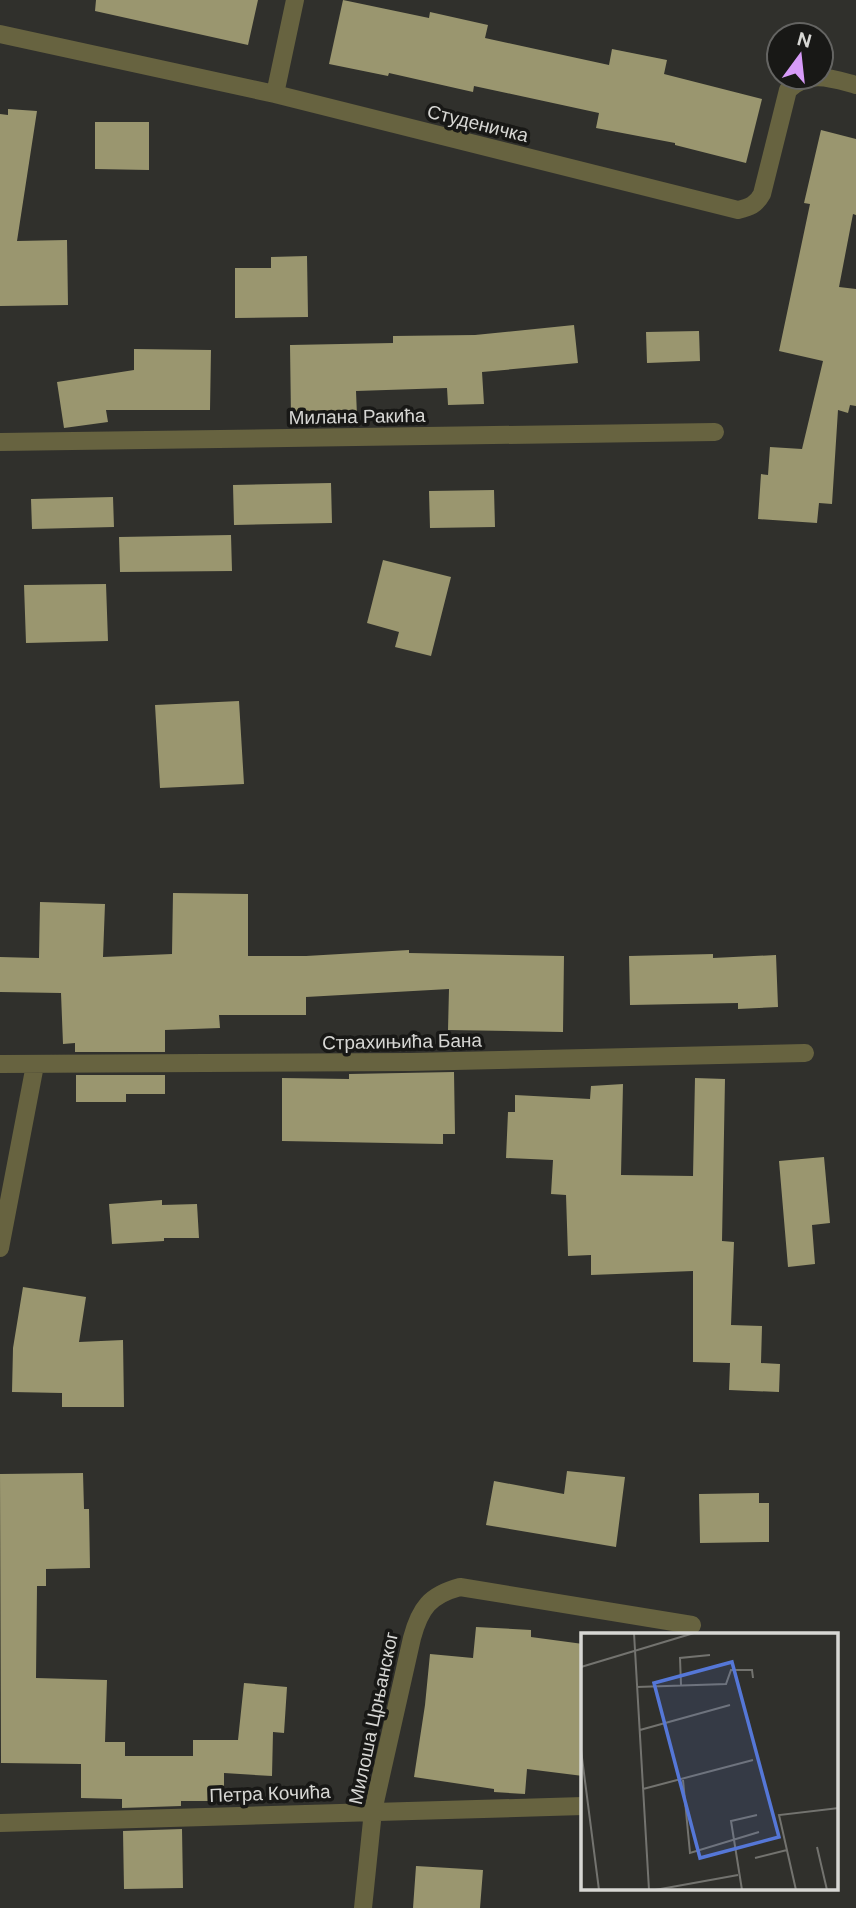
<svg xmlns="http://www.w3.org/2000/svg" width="856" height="1908" viewBox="0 0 856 1908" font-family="'DM Sans',sans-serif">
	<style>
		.building { fill: #9a966f }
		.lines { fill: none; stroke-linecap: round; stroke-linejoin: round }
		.minor { stroke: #676340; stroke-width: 18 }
		.labels { text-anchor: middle; stroke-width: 7; stroke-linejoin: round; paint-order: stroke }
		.street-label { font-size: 19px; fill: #d7d7d4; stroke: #181816 }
		.inset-road { fill: none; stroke: #73736f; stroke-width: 2 }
		.view { fill: #5577d7; fill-opacity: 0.15; stroke: #5577d7; stroke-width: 3.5 }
		.inset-edge { fill: none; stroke: #d7d7d4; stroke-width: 3.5 }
	</style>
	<rect width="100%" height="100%" fill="#30302c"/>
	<!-- building -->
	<path class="building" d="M 96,0 L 258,0 L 248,45 L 95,11 Z
		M 343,0 L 429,18 L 430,12 L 488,25 L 485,38 L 609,65 L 612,49 L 667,60 L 664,74 L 762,99 L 746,163 L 675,145 L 675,143 L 596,128 L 599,113 L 474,86 L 473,92 L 389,73 L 388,76 L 329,64 Z
		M 8,109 L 37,111 L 17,241 L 67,240 L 68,305 L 0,306 L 0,114 L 8,115 Z
		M 95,122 L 149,122 L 149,170 L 95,169 Z
		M 821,130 L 856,139 L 856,215 L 853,214 L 839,287 L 856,289 L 856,406 L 850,405 L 848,413 L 838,410 L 832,504 L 819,503 L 817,523 L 758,519 L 761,474 L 768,475 L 770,447 L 802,449 L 823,361 L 779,351 L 810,204 L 804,203 Z
		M 307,256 L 308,317 L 235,318 L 235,268 L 271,268 L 271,257 Z
		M 574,325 L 578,363 L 482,372 L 484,404 L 448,405 L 447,388 L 356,391 L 357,416 L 291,417 L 290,345 L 393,343 L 393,336 L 475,335 Z
		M 699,331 L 700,361 L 647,363 L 646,332 Z
		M 134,349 L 211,350 L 210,410 L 106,410 L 108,422 L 64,428 L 57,382 L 134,370 Z
		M 331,483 L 332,523 L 234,525 L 233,485 Z
		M 494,490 L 495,527 L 430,528 L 429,491 Z
		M 113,497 L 114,527 L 32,529 L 31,499 Z
		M 231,535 L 232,571 L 120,572 L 119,537 Z
		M 383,560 L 451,577 L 431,656 L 395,647 L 399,632 L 367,623 Z
		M 106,584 L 108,641 L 26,643 L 24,585 Z
		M 239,701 L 244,784 L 160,788 L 155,705 Z
		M 173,893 L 248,894 L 248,956 L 306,956 L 409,950 L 409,953 L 564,956 L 563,1032 L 448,1030 L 449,989 L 306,997 L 306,1015 L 219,1015 L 220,1028 L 165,1030 L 165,1052 L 75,1052 L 75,1043 L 63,1044 L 61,993 L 0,992 L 0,957 L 39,958 L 40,902 L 105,904 L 103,957 L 172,954 Z
		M 713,954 L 713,958 L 776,955 L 778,1007 L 738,1009 L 738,1003 L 630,1005 L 629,956 Z
		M 454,1072 L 455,1134 L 443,1134 L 443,1144 L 282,1141 L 282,1078 L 349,1079 L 349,1074 Z
		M 76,1075 L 165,1075 L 165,1094 L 126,1094 L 126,1102 L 76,1102 Z
		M 695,1078 L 725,1079 L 722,1241 L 734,1242 L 731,1325 L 762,1326 L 761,1363 L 780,1364 L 779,1392 L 729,1390 L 730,1363 L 693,1362 L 693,1271 L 591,1275 L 591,1255 L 568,1256 L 566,1195 L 551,1194 L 553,1160 L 506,1158 L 508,1112 L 515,1112 L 515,1095 L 590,1099 L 591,1086 L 623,1084 L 621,1175 L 693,1176 Z
		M 824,1157 L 830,1223 L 812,1225 L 815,1264 L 788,1267 L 779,1161 Z
		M 162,1200 L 162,1205 L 197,1204 L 199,1238 L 164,1238 L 164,1241 L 112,1244 L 109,1204 Z
		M 23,1287 L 86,1297 L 79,1342 L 123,1340 L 124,1407 L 62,1407 L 62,1393 L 12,1392 L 13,1348 Z
		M 567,1471 L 625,1477 L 616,1547 L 486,1525 L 494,1481 L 564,1494 Z
		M 83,1473 L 84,1509 L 89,1509 L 90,1568 L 46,1569 L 46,1586 L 37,1586 L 36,1678 L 107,1680 L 105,1742 L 125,1742 L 125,1756 L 193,1756 L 193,1740 L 238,1740 L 244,1683 L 287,1687 L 284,1733 L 273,1732 L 272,1776 L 224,1773 L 224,1801 L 181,1801 L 181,1806 L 122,1808 L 122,1799 L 81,1798 L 81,1764 L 1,1763 L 0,1474 Z
		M 759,1493 L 759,1503 L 769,1503 L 769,1542 L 700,1543 L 699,1494 Z
		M 476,1627 L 531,1630 L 531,1637 L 583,1644 L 583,1776 L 527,1769 L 525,1794 L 494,1792 L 494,1789 L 414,1777 L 425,1705 L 430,1654 L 473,1658 Z
		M 182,1829 L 183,1888 L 124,1889 L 123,1831 Z
		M 416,1866 L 483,1870 L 480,1908 L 413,1908 Z"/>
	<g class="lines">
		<!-- minor -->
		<path class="minor" d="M 0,34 L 275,94 L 738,210 C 750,207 756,205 762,194 L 788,90 C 810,70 830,78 856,85
			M 275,94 L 295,0
			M 0,442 L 715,432
			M 0,1064 L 410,1062 L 805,1053
			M 0,1248 L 35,1065
			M 0,1823 L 583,1806
			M 363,1908 L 373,1811 L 412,1638 C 420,1608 430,1595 460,1587 L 692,1625"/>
	</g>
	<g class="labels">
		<!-- street labels -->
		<g class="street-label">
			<text transform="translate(478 123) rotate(14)" y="7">Студеничка</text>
			<text transform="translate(357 416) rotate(-1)" y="7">Милана Ракића</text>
			<text transform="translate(402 1041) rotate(-1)" y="7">Страхињића Бана</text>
			<text transform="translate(373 1718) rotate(-78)" y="7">Милоша Црњанског</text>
			<text transform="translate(270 1793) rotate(-2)" y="7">Петра Кочића</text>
		</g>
	</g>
	<!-- overview -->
	<g transform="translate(581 1633)">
		<rect width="257" height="257" fill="#30302c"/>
		<path class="inset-road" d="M 53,0 L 68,257M 0,34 L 113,0M 100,52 L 99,25 L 129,22M 56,54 L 145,51 L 150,37 L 171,37 L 172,45M 59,97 L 149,72M 0,117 L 18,257M 102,147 L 109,220 L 178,199M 62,156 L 172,127M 236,214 L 246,257M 174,225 L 206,217M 74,257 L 157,242M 161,257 L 150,188 L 176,182M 215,257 L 198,182 L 258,175"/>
		<path class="view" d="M 151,29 L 198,204 L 119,225 L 73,50 Z"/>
		<rect width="257" height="257" class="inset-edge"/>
	</g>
	<!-- north arrow -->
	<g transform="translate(800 56) rotate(15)"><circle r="33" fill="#181816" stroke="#646462" stroke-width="2"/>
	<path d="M0-5L12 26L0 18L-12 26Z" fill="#d79bf9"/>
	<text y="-10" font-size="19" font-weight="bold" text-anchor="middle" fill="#d7d7d4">N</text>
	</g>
</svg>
